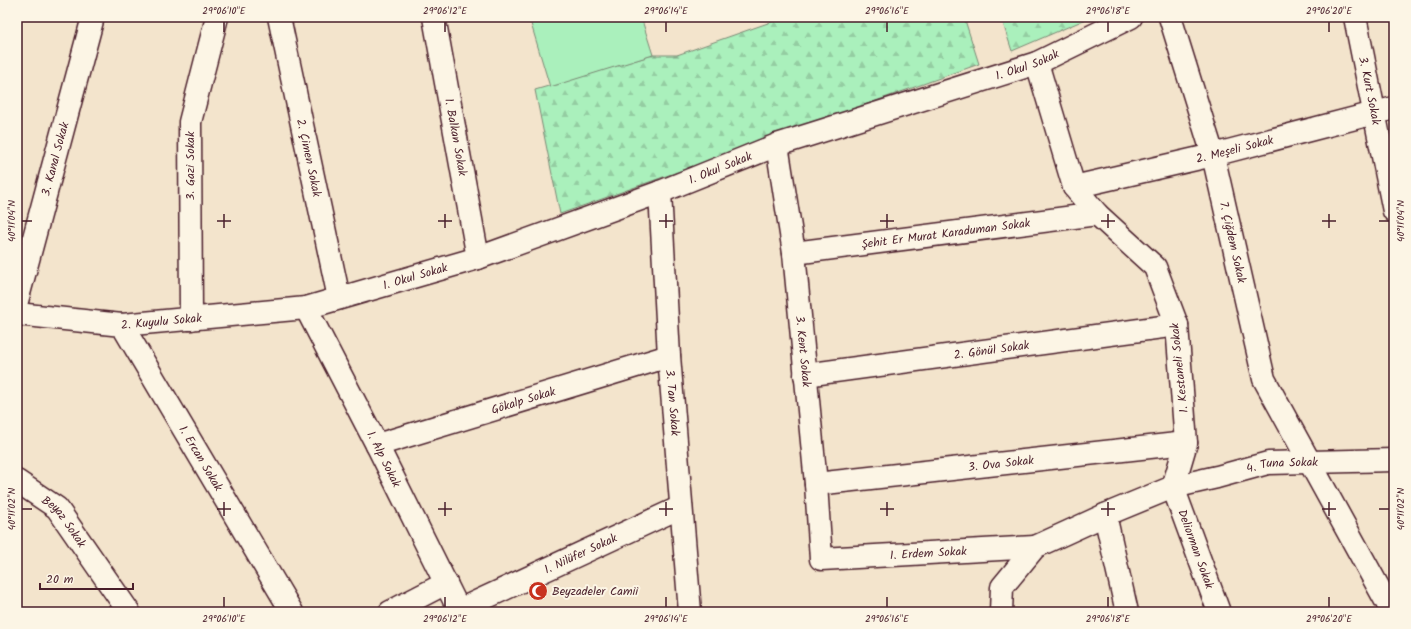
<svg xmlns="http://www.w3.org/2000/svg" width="1411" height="629" viewBox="0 0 1411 629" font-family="Kalam,sans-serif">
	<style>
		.forest { fill: url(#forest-firs); stroke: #7a8874 }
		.pitch { fill: #aaf0bc; stroke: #7a8874 }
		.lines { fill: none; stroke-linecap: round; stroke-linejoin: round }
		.minor-casing { stroke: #4a1f2b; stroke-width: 25 }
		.minor { stroke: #fcf5e5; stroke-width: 22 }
		.ticks { fill: none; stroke: #4a1f2b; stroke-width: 1.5 }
		.labels { text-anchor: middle; stroke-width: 4; stroke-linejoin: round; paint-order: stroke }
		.street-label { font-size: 12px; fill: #4a1f2b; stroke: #fcf5e5 }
		.poi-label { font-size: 12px; fill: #4a1f2b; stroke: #fcf5e5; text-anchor: start }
		.neatline { fill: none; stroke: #4a1f2b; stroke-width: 1.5 }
		.ticks-label { font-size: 10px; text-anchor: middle; fill: #4a1f2b }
	</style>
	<defs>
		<pattern id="forest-firs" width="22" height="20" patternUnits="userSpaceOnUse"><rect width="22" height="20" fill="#aaf0bc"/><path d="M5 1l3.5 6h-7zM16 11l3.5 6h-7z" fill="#94cda2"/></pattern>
	</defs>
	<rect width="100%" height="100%" fill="#f3e4cc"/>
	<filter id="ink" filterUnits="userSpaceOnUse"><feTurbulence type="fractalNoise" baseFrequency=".025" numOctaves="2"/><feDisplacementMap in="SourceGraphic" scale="8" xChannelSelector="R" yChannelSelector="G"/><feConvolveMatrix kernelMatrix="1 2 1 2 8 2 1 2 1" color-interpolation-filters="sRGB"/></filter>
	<g filter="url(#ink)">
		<!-- forest -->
		<path class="forest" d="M 785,17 L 964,17 L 979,64 L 560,214 L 535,90 L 653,55 L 677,55 Z
			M 1001,17 L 1091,17 L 1012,51 Z"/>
		<!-- pitch -->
		<path class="pitch" d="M 529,17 L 641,17 L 653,55 L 550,87 Z"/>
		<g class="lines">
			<!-- minor casing -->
			<g class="minor-casing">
				<g id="minor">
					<path id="s1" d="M 279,17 L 339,298"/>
					<path id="s2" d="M 434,17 L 478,258"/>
					<path id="s3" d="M 1170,17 L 1213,155 L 1264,379 L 1391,610 L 1393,612"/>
					<path id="s4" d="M 1355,17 L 1394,211"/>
					<path id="s5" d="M 777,145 L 794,253 L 816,484 L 821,559 L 1035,547"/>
					<path id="s6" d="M 1074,187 L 1213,155 L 1394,108"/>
					<path id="s7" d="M 660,192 L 669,356 L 690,612"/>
					<path id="s8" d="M 794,253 L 1097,214"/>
					<path id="s9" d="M 17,301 L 93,17"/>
					<path id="s10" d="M 306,308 L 377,445 L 460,612"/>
					<path id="s11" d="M 17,314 L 122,325 L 306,308 L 478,258 L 660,192 L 777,145 L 1037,63 L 1131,17"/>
					<path d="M 191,319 L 190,122 L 217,17"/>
					<path id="s12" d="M 122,325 L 292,612"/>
					<path id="s13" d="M 805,375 L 1177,325"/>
					<path id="s14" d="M 377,445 L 669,356"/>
					<path id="s15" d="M 17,481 L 57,508 L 129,612"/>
					<path id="s16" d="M 816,484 L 1186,443"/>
					<path d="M 1105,515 L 1127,612"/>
					<path id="s17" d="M 459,610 L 681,507"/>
					<path d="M 390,612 L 446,583"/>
					<path d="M 1001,612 L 1002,587 L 1035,547 L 1105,515 L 1173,487 L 1186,443 L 1177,325 L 1155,267 L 1097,214 L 1074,187 L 1037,63"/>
					<path id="s18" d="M 1219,612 L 1173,487 L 1217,477 L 1268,463 L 1394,460"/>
				</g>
			</g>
			<!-- minor -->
			<use href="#minor" class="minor"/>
		</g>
	</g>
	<!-- ticks -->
	<path class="ticks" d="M 224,22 L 224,32M 445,22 L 445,32M 666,22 L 666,32M 887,22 L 887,32M 1108,22 L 1108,32M 1329,22 L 1329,32M 224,214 L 224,228M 445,214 L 445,228M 666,214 L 666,228M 887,214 L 887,228M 1108,214 L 1108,228M 1329,214 L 1329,228M 22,221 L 32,221M 217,221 L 231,221M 438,221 L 452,221M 659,221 L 673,221M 880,221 L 894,221M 1101,221 L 1115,221M 1322,221 L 1336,221M 1379,221 L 1389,221M 224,502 L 224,516M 445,502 L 445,516M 666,502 L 666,516M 887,502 L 887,516M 1108,502 L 1108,516M 1329,502 L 1329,516M 22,509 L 32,509M 217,509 L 231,509M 438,509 L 452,509M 659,509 L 673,509M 880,509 L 894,509M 1101,509 L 1115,509M 1322,509 L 1336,509M 1379,509 L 1389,509M 224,597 L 224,607M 445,597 L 445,607M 666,597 L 666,607M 887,597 L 887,607M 1108,597 L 1108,607M 1329,597 L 1329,607"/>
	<!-- icons -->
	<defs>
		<g id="mosque-disc" transform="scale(1)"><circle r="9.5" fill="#c8321e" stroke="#fcf5e5"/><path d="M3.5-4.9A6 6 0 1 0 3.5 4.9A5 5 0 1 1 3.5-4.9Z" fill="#fff"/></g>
	</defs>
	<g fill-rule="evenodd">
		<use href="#mosque-disc" x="538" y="591"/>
	</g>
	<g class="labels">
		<!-- street labels -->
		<g class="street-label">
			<text dy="4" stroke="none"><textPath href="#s11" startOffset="1052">1. Okul Sokak</textPath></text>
			<text dy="4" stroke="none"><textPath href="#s4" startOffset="75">3. Kurt Sokak</textPath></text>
			<text dy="4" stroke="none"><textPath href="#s2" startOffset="122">1. Balkan Sokak</textPath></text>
			<text dy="4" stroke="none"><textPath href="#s6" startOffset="165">2. Meşeli Sokak</textPath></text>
			<text dy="4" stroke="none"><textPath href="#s1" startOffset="144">2. Çimen Sokak</textPath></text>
			<text dy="4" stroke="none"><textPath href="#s9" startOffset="147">3. Kanal Sokak</textPath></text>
			<text transform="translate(190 166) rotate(-90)" y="4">3. Gazi Sokak</text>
			<text dy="4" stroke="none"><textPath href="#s11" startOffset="728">1. Okul Sokak</textPath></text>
			<text dy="4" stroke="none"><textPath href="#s8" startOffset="153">Şehit Er Murat Karaduman Sokak</textPath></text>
			<text dy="4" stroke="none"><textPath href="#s3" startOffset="234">7. Çiğdem Sokak</textPath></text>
			<text dy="4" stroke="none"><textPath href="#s11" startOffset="404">1. Okul Sokak</textPath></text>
			<text dy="4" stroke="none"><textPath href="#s11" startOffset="145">2. Kuyulu Sokak</textPath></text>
			<text dy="4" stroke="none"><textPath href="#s13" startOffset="188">2. Gönül Sokak</textPath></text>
			<text dy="4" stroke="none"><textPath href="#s5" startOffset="208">3. Kent Sokak</textPath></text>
			<text transform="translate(1179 368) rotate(-96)" y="4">1. Kestaneli Sokak</text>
			<text dy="4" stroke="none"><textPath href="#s14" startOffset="153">Gökalp Sokak</textPath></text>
			<text dy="4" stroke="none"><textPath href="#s7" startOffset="211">3. Tan Sokak</textPath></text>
			<text dy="4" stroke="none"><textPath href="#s12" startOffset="155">1. Ercan Sokak</textPath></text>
			<text dy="4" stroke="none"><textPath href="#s10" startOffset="170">1. Alp Sokak</textPath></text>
			<text dy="4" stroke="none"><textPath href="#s16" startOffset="186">3. Ova Sokak</textPath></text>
			<text dy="4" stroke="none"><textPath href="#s18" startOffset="245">4. Tuna Sokak</textPath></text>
			<text dy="4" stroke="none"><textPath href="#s15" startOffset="63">Beyaz Sokak</textPath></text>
			<text transform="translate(1196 549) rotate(70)" y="4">Deliorman Sokak</text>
			<text dy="4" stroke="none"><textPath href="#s5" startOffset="524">1. Erdem Sokak</textPath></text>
			<text dy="4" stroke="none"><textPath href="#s17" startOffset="134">1. Nilüfer Sokak</textPath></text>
		</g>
		<!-- poi labels -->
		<g class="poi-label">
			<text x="552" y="595">Beyzadeler Camii</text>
		</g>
	</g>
	<!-- margin -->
	<rect width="1411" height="629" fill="none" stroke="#fcf5e5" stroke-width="44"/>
	<!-- scale -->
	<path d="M40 583v6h93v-6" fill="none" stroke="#4a1f2b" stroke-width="2"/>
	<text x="46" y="583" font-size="12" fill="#4a1f2b" stroke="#fcf5e5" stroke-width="3" paint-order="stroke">20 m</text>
	<rect x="22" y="22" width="1367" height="585" class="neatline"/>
	<g class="ticks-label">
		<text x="224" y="14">29°06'10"E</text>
		<text x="445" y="14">29°06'12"E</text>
		<text x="666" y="14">29°06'14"E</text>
		<text x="887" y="14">29°06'16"E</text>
		<text x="1108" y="14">29°06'18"E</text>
		<text x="1329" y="14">29°06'20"E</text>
		<text transform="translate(11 221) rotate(-90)" y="4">40°11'04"N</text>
		<text transform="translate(1400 221) rotate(-90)" y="4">40°11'04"N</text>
		<text transform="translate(11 509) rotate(-90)" y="4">40°11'02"N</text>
		<text transform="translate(1400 509) rotate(-90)" y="4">40°11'02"N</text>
		<text x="224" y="622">29°06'10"E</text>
		<text x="445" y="622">29°06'12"E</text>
		<text x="666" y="622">29°06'14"E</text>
		<text x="887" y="622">29°06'16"E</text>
		<text x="1108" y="622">29°06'18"E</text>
		<text x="1329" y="622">29°06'20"E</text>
	</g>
</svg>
